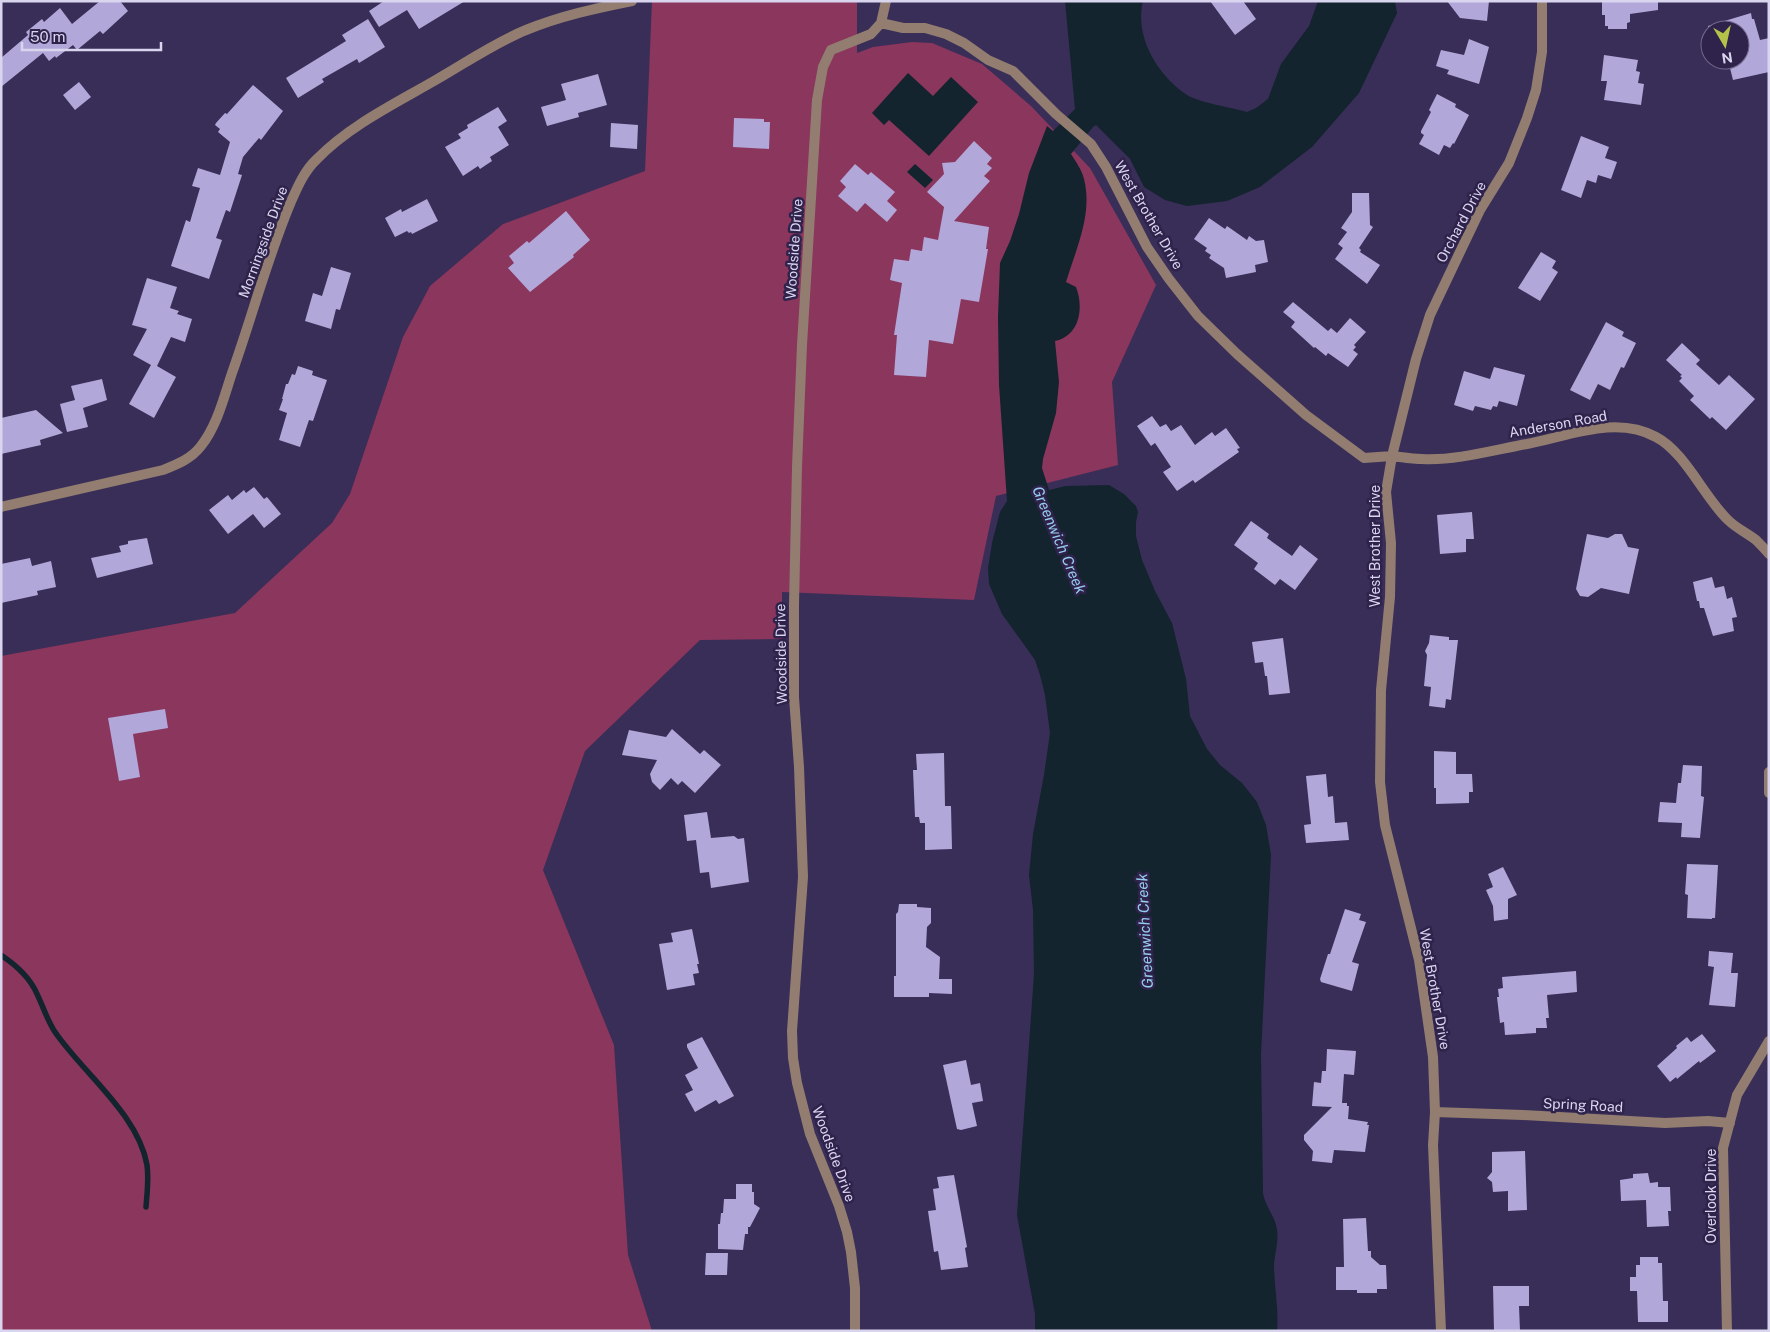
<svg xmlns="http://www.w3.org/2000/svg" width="1770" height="1332" viewBox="0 0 1770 1332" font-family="'Public Sans',sans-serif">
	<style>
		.green { fill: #8b365d }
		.water { fill: #13242e }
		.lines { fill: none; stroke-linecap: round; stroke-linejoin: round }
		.stream { stroke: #13242e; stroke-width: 5.5 }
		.building { fill: #b2a7d9 }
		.street { stroke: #927d70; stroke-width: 10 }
		.labels { text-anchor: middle; stroke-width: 5; stroke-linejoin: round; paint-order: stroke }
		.street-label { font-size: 14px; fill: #dad5ef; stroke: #2f234c }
		.water-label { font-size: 15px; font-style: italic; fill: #96cdee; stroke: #2f234c }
	</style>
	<rect width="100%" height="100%" fill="#392e57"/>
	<!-- green -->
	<path class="green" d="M 652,1 L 857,1 L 857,53 L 873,47 L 912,42 L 932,43 L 982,64 L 1031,106 L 1090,168 L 1156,285 L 1112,382 L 1118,465 L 996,496 L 974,600 L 782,592 L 782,639 L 700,640 L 585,751 L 543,870 L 614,1045 L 628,1255 L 652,1331 L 1,1331 L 1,656 L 235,613 L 332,523 L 350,494 L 403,337 L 430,286 L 503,224 L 645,171 Z"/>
	<!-- water -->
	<path class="water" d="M 1065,1 L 1143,1 C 1134,37 1158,76 1187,95 C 1200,103 1230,107 1247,112 L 1256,108 L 1268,99 L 1281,64 L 1309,26 L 1318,1 L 1395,1 L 1397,13 L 1359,93 L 1312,147 L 1260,187 L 1227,201 L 1187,206 L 1165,200 L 1144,187 L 1130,159 L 1096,125 L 1093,127 L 1071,154 C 1076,162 1082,170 1084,179 C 1093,214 1076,249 1066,282 L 1076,287 C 1084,307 1080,336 1055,341 L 1059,382 L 1056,413 L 1043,459 L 1042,468 L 1049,490 L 1066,486 L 1109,485 L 1124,494 L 1136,506 L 1138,512 L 1136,522 L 1136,536 L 1142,560 L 1155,591 L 1172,623 L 1186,679 L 1190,716 L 1207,749 L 1220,765 L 1242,783 L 1257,802 L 1266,825 L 1271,855 L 1261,1054 L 1263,1193 C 1265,1205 1273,1214 1276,1225 C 1280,1239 1275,1251 1274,1264 C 1274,1287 1279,1308 1277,1331 L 1035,1331 L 1035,1314 L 1017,1215 L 1034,974 L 1033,910 L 1029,875 L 1033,834 L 1044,775 L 1050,733 L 1045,695 L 1040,675 L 1035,660 L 1002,614 L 989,584 L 988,568 L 992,543 L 1000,512 L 1007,501 L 999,385 L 998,317 L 1000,263 L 1010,241 L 1019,214 L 1029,173 L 1047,126 L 1053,131 L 1075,109 Z
		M 908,73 L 933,96 L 951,77 L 978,102 L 929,156 L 889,120 L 884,125 L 872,113 Z
		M 915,164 L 933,180 L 925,188 L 907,172 Z"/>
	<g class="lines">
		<!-- stream -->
		<path class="stream" d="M 1,955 C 16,965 30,977 37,994 C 43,1006 47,1020 55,1032 C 83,1073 138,1114 147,1165 C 149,1179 147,1193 146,1207"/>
	</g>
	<!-- building -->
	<path class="building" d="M 100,1 L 120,1 L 128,11 L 103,34 L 100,31 L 77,50 L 73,45 L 56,58 L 55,56 L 49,61 L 43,53 L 1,87 L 1,58 L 28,35 L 26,32 L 42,19 L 44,22 L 60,8 L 72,24 Z
		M 384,1 L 465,1 L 419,29 L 407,10 L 379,27 L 369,11 Z
		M 1210,1 L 1243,1 L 1256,19 L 1235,35 Z
		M 1447,1 L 1489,1 L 1487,21 L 1460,18 Z
		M 1602,1 L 1658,1 L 1658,10 L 1630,14 L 1630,22 L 1627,23 L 1627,29 L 1608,29 L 1608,26 L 1605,26 L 1605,15 L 1602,15 Z
		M 1751,13 L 1752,19 L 1754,19 L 1760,40 L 1769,38 L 1769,72 L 1733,80 L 1728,60 L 1740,60 L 1740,30 L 1709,30 L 1708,26 Z
		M 368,19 L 385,47 L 359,63 L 357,59 L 322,79 L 324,82 L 298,98 L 286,78 L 346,41 L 342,35 Z
		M 1469,39 L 1489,47 L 1479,84 L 1447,74 L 1449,70 L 1436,66 L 1441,50 L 1464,55 Z
		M 1604,55 L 1638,60 L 1636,71 L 1640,72 L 1638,83 L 1644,84 L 1641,105 L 1604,100 L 1607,81 L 1601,81 Z
		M 598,74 L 607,105 L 578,113 L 579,117 L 547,126 L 541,107 L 566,100 L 561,84 Z
		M 79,82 L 91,97 L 75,110 L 63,95 Z
		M 253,85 L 283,111 L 261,140 L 259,138 L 243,157 L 238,174 L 242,175 L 230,212 L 226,210 L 216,238 L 222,240 L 209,279 L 171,266 L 186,220 L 190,222 L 200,188 L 192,186 L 198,168 L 220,175 L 230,142 L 218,132 L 220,129 L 215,125 L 216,123 L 225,113 L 227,114 Z
		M 1437,94 L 1456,104 L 1455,107 L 1469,115 L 1454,144 L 1453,143 L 1450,148 L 1444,145 L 1439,155 L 1419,144 L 1424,135 L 1421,133 L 1421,131 L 1431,112 L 1429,110 Z
		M 498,107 L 507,121 L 498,127 L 509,145 L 490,157 L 492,161 L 480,169 L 478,166 L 463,176 L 445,147 L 461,138 L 458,134 L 468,128 L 467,125 Z
		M 734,118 L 764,119 L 764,122 L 770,122 L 769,149 L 733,147 Z
		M 611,123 L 638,125 L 637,149 L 610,147 Z
		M 1581,136 L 1609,147 L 1605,158 L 1617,162 L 1611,179 L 1598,175 L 1596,183 L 1587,180 L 1581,198 L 1561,190 Z
		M 974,141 L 992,158 L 987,164 L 992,168 L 984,176 L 990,181 L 954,221 L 989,227 L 986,249 L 988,249 L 979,302 L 961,299 L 953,344 L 929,340 L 926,377 L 894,375 L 897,335 L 894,335 L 902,283 L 890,280 L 894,259 L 909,261 L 911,249 L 922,251 L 924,237 L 938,240 L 944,207 L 927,192 L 944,174 L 942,163 L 955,162 Z
		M 855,164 L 868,175 L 871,172 L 895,192 L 887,201 L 897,210 L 887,222 L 865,203 L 857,212 L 838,196 L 846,187 L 840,181 Z
		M 1352,193 L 1369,193 L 1370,225 L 1373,227 L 1359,248 L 1361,250 L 1360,252 L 1380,265 L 1367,284 L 1335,259 L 1343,248 L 1338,244 L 1347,232 L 1341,228 L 1352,212 Z
		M 427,199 L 438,221 L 412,234 L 411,232 L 409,233 L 407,231 L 395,237 L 385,218 L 401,209 L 402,212 Z
		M 566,211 L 590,240 L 573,255 L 574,257 L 530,292 L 508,268 L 514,263 L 509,256 L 527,241 L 529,243 Z
		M 1209,218 L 1225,229 L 1227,226 L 1247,240 L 1249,236 L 1256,241 L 1264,240 L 1268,262 L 1255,265 L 1256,272 L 1226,278 L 1224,268 L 1209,258 L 1211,255 L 1205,251 L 1207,248 L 1194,239 Z
		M 1541,252 L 1556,261 L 1552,268 L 1558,272 L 1540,301 L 1518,288 Z
		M 331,267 L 351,273 L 340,310 L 336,309 L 331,329 L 305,321 L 313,293 L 322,296 Z
		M 147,278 L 177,287 L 170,308 L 179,311 L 177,314 L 192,319 L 185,342 L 171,337 L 157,366 L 176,377 L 154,418 L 129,404 L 151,365 L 133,355 L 147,329 L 132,325 Z
		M 1293,302 L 1328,331 L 1331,328 L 1337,333 L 1350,318 L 1366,332 L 1354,345 L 1356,347 L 1353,350 L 1358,354 L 1348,367 L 1328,353 L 1326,356 L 1315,347 L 1314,348 L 1291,327 L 1295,322 L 1283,312 Z
		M 1606,322 L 1624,332 L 1622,336 L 1636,343 L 1624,368 L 1621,367 L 1610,390 L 1598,384 L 1590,400 L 1570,390 Z
		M 1682,343 L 1700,360 L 1696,364 L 1719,385 L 1729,375 L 1755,399 L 1726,430 L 1712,417 L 1710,419 L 1690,400 L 1694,396 L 1679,381 L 1682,378 L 1680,376 L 1682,375 L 1666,360 Z
		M 298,366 L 313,371 L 312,375 L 327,380 L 313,421 L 309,420 L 300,447 L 279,440 L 287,413 L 279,410 L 283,399 L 282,399 L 286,384 L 288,384 L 292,374 L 295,375 Z
		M 1494,367 L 1525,375 L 1517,406 L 1499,401 L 1497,407 L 1493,406 L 1491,410 L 1475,406 L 1473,411 L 1454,405 L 1464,371 L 1490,379 Z
		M 102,379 L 107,400 L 83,408 L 88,427 L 67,432 L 60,404 L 75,400 L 71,386 Z
		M 36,410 L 63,433 L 40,440 L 41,445 L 1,454 L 1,418 Z
		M 1152,416 L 1160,427 L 1166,424 L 1171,431 L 1181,425 L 1195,445 L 1212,432 L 1215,436 L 1226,428 L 1240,448 L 1237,449 L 1239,452 L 1195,483 L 1193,480 L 1177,491 L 1163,472 L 1171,467 L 1155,443 L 1151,446 L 1137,426 Z
		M 254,487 L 264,499 L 267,497 L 281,514 L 264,528 L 253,514 L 228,534 L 209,510 L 228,495 L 232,500 L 244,490 L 246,493 Z
		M 1472,512 L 1474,539 L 1466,539 L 1466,552 L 1440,554 L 1437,515 Z
		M 1251,521 L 1269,534 L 1267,538 L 1292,556 L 1300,545 L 1318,559 L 1295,590 L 1280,579 L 1275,585 L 1254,569 L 1258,563 L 1234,545 Z
		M 1587,534 L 1608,538 L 1615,534 L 1622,534 L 1628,547 L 1639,549 L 1629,594 L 1601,588 L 1588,597 L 1580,596 L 1576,589 Z
		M 147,538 L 153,564 L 97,578 L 91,558 L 121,552 L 119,546 L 128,544 L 128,541 Z
		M 30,558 L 32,566 L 51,561 L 56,587 L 37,591 L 38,595 L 1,603 L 1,564 Z
		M 1712,577 L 1715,588 L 1724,586 L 1727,599 L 1732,597 L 1737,617 L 1732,618 L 1734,631 L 1713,636 L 1704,608 L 1700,608 L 1699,601 L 1697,601 L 1693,582 Z
		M 1430,635 L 1449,637 L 1449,640 L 1458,640 L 1451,700 L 1446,699 L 1445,708 L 1429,706 L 1431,687 L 1424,686 L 1427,655 L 1425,651 L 1429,643 Z
		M 1283,638 L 1290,693 L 1269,695 L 1267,676 L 1265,676 L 1263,662 L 1255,663 L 1252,642 Z
		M 165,709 L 168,728 L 133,734 L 140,777 L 119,781 L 108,718 Z
		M 672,729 L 700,754 L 704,750 L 721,765 L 695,793 L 682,781 L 678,785 L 671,778 L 660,790 L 652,782 L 650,774 L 657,760 L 622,755 L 629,730 L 666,737 Z
		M 1434,751 L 1456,752 L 1456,774 L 1472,774 L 1473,792 L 1469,792 L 1469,803 L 1436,804 L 1436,788 L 1434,788 Z
		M 944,753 L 945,806 L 951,806 L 952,849 L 925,850 L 925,823 L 920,823 L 919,817 L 915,817 L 913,770 L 917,770 L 916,754 Z
		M 1683,765 L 1702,766 L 1701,796 L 1704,797 L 1700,838 L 1681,837 L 1682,823 L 1658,822 L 1660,802 L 1676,803 L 1678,783 L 1681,783 Z
		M 1326,774 L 1328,797 L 1333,796 L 1335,823 L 1347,822 L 1349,840 L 1306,843 L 1304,825 L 1311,824 L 1306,776 Z
		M 707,812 L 711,838 L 734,836 L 738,839 L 744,838 L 749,882 L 711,888 L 709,872 L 700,873 L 696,840 L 687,841 L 684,815 Z
		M 1687,864 L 1718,865 L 1715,918 L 1712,918 L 1712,919 L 1687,918 L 1688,895 L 1685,894 Z
		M 1503,867 L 1517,895 L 1508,899 L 1508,919 L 1494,921 L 1493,906 L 1486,890 L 1493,887 L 1488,874 Z
		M 899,904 L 917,904 L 917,907 L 931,908 L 931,923 L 927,927 L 926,947 L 940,957 L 939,979 L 952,979 L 952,994 L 929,993 L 929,997 L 894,997 L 894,976 L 896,976 L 896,914 L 898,912 Z
		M 1345,909 L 1361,914 L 1359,920 L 1366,922 L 1352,962 L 1359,964 L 1352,991 L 1321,982 L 1320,979 L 1328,954 L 1330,954 Z
		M 692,929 L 699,964 L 697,964 L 699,973 L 693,974 L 695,985 L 667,990 L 659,944 L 673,942 L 671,933 Z
		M 1709,951 L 1733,953 L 1731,973 L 1738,973 L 1735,1007 L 1709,1005 L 1714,967 L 1708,966 Z
		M 1576,971 L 1577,992 L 1547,995 L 1549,1018 L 1546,1018 L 1547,1028 L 1536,1028 L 1536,1033 L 1505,1035 L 1504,1022 L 1500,1023 L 1497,997 L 1499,997 L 1498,989 L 1503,988 L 1502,977 Z
		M 1702,1034 L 1716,1051 L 1700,1063 L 1699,1061 L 1677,1079 L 1676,1077 L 1670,1082 L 1657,1066 L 1677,1048 L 1676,1046 L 1687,1037 L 1691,1042 Z
		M 702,1037 L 734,1096 L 719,1104 L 716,1100 L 695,1112 L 685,1094 L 693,1090 L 685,1075 L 698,1068 L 687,1047 L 687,1044 Z
		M 1327,1049 L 1356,1051 L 1354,1075 L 1344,1074 L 1342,1103 L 1347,1103 L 1347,1106 L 1349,1106 L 1348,1119 L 1368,1122 L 1367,1125 L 1369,1125 L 1365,1152 L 1334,1150 L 1332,1163 L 1312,1161 L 1313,1151 L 1304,1140 L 1304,1135 L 1332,1107 L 1312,1106 L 1314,1082 L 1321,1083 L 1322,1071 L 1326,1071 Z
		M 966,1060 L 971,1085 L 980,1083 L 983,1101 L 972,1103 L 977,1126 L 961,1130 L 957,1129 L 943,1065 Z
		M 1525,1151 L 1527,1210 L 1508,1211 L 1508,1191 L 1493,1192 L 1492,1182 L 1487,1178 L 1492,1172 L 1492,1152 Z
		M 1648,1173 L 1650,1183 L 1658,1182 L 1658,1187 L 1670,1187 L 1671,1211 L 1668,1211 L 1669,1226 L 1647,1227 L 1646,1200 L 1621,1201 L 1620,1180 L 1633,1178 L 1633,1174 Z
		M 954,1175 L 967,1247 L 965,1248 L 968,1267 L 941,1270 L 938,1251 L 934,1252 L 928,1211 L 936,1210 L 933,1189 L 939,1188 L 937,1177 Z
		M 736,1184 L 752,1184 L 752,1192 L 754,1192 L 754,1204 L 760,1208 L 750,1227 L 748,1227 L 748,1234 L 745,1234 L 743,1250 L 718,1249 L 718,1224 L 720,1224 L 721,1213 L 723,1213 L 724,1199 L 736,1199 Z
		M 1366,1218 L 1368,1251 L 1371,1251 L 1371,1257 L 1380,1265 L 1386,1265 L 1387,1289 L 1377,1289 L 1377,1293 L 1357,1293 L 1357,1290 L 1336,1290 L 1336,1267 L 1344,1267 L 1343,1219 Z
		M 706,1253 L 728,1253 L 727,1275 L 705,1275 Z
		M 1640,1257 L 1658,1257 L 1658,1263 L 1662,1263 L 1663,1301 L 1668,1301 L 1668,1322 L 1638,1322 L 1637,1291 L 1630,1291 L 1630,1277 L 1636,1277 L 1636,1265 L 1640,1265 Z
		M 1493,1286 L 1529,1286 L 1529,1306 L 1519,1306 L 1520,1331 L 1494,1331 Z"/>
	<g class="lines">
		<!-- street -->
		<path class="street" d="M 1542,1 L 1542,52 L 1536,90 L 1527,118 L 1509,163 L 1480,210 L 1430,315 L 1416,359 L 1392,456 C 1401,457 1412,459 1422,459 C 1455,461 1494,450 1527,444 C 1569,436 1616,415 1656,437 C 1685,452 1704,497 1728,520 C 1736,528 1747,533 1756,540 C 1760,544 1765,549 1769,554
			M 881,23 L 903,28 L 925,28 L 946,34 L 964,43 L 988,60 L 1013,71 L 1056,114 L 1091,144 L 1106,167 L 1147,247 L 1169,279 L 1198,316 L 1237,354 L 1306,415 L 1364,458 L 1392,456 L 1386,492 L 1391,543 L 1390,597 L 1381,690 L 1380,782 L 1385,825 L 1419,960 L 1433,1057 L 1435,1112 L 1433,1145 L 1441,1331
			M 1,507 L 163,470 C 178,464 191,459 201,446 C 217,426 224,397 232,373 C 252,317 267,259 290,204 C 297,188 304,171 317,159 C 349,126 394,104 434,81 C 464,64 494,43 526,30 C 560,16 597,8 632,1
			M 1769,772 L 1769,793
			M 1435,1112 L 1523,1115 L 1665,1123 L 1708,1121 L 1730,1123
			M 855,1331 L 855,1288 L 851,1252 L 847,1232 L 839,1206 L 810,1134 L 797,1083 L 793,1058 L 792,1031 L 803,877 L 799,767 L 794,697 L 794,605 L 797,467 L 802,345 L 817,100 L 823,67 L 831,50 L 871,34 L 881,23 L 886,1
			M 1727,1331 L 1723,1148 L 1737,1095 L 1769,1041"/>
	</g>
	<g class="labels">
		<!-- street labels -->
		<g class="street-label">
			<text transform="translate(1149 215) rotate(60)" y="5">West Brother Drive</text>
			<text transform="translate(1461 222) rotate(-62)" y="5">Orchard Drive</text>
			<text transform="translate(263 242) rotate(-70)" y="5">Morningside Drive</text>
			<text transform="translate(794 249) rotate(-86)" y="5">Woodside Drive</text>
			<text transform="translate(1558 424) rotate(-10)" y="5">Anderson Road</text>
			<text transform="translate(1375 546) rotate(-90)" y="5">West Brother Drive</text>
			<text transform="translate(781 654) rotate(-91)" y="5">Woodside Drive</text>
			<text transform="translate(1435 989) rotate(80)" y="5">West Brother Drive</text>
			<text transform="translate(1583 1105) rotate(3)" y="5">Spring Road</text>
			<text transform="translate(834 1154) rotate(70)" y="5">Woodside Drive</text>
			<text transform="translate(1711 1196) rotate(-90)" y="5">Overlook Drive</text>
		</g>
		<!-- water labels -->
		<g class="water-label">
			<text transform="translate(1059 540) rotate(67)" y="5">Greenwich Creek</text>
			<text transform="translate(1145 931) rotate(-93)" y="5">Greenwich Creek</text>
		</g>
	</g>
	<!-- border -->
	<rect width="1770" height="1332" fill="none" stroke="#dad5ef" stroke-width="5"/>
	<!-- north arrow -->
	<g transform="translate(1725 45) rotate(171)"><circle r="24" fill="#2f234c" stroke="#736a8d"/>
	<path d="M0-4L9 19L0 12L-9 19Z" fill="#b5c249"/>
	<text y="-8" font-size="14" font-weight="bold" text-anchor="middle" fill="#dad5ef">N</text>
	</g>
	<!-- scale -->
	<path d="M22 42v8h139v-8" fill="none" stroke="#dad5ef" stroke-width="2.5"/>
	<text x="30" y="42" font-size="15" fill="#dad5ef" stroke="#2f234c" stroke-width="4" paint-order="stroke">50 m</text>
</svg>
